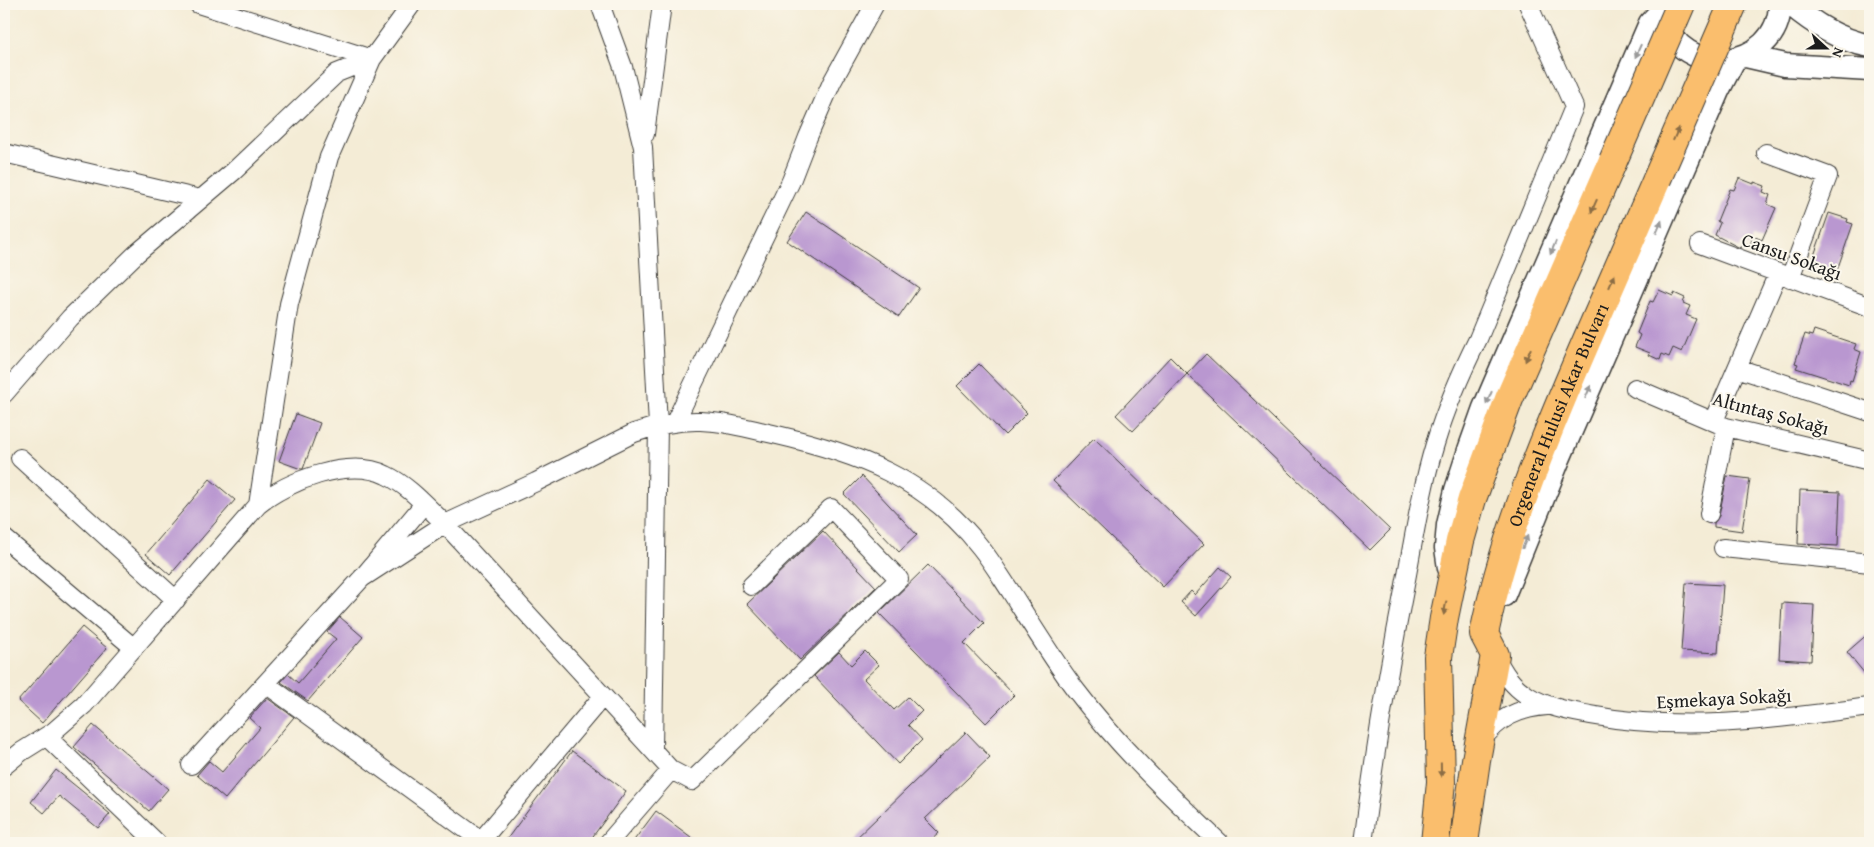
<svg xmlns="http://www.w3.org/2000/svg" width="1874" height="847" viewBox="0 0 1874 847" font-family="'Gentium Book Plus',serif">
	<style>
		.building { fill: #b997d0 }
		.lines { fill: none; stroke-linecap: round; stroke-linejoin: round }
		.minor-casing { stroke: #3c3b38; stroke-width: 20 }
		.tertiary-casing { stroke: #3c3b38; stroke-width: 25 }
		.primary-casing { stroke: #3c3b38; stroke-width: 30 }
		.minor { stroke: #fff; stroke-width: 18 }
		.tertiary { stroke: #fff; stroke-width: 22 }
		.primary { stroke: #fabe6d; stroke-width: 28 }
		.primary-bridge-casing { stroke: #3c3b38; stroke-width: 30; stroke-linecap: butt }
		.primary-bridge { stroke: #fabe6d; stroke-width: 28 }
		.oneway { fill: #999 }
		.oneway2 { fill: #8b6d44 }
		.labels { text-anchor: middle; stroke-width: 4; stroke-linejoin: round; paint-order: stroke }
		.street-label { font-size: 19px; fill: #1c1c1c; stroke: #fbf7ec }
	</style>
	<rect width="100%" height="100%" fill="#fbf7ec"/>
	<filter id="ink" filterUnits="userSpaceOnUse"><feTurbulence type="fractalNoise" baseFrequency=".02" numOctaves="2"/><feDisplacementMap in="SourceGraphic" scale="10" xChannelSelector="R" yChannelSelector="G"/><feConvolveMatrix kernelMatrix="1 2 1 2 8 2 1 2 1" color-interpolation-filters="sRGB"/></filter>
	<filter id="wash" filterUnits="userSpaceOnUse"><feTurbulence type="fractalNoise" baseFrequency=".0096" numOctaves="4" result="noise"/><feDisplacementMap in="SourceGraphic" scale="20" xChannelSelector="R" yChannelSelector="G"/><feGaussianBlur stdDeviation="1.12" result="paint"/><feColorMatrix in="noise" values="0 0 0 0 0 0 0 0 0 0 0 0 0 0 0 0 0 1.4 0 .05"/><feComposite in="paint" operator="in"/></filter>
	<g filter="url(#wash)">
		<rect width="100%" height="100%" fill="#f4ecd6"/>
		<g id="blocks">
			<!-- building -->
			<path class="building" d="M 1739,178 L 1754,184 L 1754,182 L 1765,186 L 1763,192 L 1770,195 L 1767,204 L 1776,208 L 1762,240 L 1753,236 L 1750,246 L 1742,243 L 1740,248 L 1715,235 L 1720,223 L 1717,221 L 1730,189 L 1734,190 Z
				M 806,212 L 919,288 L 899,317 L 787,241 Z
				M 1829,213 L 1848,219 L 1847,222 L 1853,224 L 1836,273 L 1830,271 L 1829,273 L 1810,267 Z
				M 1659,290 L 1673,296 L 1674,293 L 1685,298 L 1683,303 L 1690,306 L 1686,315 L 1696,319 L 1682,352 L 1673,348 L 1669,357 L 1662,354 L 1660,360 L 1649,355 L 1650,353 L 1635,347 L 1640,335 L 1637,333 L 1650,301 L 1653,302 Z
				M 1814,330 L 1856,344 L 1854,349 L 1861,352 L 1852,381 L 1850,380 L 1849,385 L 1796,368 L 1798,364 L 1795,363 L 1805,334 L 1812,336 Z
				M 1206,354 L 1390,530 L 1370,550 L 1187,374 Z
				M 1170,357 L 1187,374 L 1133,431 L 1116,415 Z
				M 979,364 L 1027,413 L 1005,435 L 957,386 Z
				M 296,414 L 320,423 L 303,469 L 301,469 L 279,461 Z
				M 1094,438 L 1204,544 L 1163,587 L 1053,481 Z
				M 862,476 L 917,535 L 899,552 L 844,494 Z
				M 1727,476 L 1750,479 L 1742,531 L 1714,527 L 1714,523 L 1719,516 Z
				M 210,479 L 235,500 L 170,575 L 146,554 Z
				M 1800,490 L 1840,492 L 1838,546 L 1798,544 Z
				M 823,531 L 876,587 L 800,660 L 747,604 Z
				M 928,565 L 984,623 L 964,643 L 1014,695 L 986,723 L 879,613 Z
				M 1220,567 L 1231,577 L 1196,616 L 1181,602 L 1191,591 L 1195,595 Z
				M 1686,583 L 1723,585 L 1718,653 L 1681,651 Z
				M 1782,603 L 1814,605 L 1811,661 L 1779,659 Z
				M 340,617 L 363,637 L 308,701 L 281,682 L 288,674 L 298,683 L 336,639 L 327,632 Z
				M 82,627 L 107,648 L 42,723 L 18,701 Z
				M 1870,632 L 1870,680 L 1847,652 Z
				M 865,651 L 879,665 L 864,679 L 894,710 L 908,697 L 922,711 L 908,725 L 922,740 L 898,764 L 814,676 L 839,652 L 851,665 Z
				M 267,698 L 294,717 L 225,799 L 197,775 L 209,761 L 222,772 L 260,728 L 249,718 Z
				M 93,725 L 168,789 L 149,811 L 74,747 Z
				M 966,732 L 990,757 L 925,819 L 939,833 L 928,843 L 851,843 Z
				M 572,751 L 626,791 L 588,843 L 504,843 Z
				M 56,770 L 110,814 L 98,828 L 59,796 L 44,813 L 31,802 Z
				M 656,811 L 699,843 L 632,843 Z"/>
		</g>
	</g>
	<g filter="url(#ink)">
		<use href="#blocks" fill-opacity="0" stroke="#3c3b38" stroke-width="1"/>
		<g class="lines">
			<!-- minor casing -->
			<g class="minor-casing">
				<path id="minor" d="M 198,4 L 372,59
					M 600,4 L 623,67 L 643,147 L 658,425 L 653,750
					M 645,134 L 662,4
					M 4,153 L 200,199
					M 1766,153 L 1828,176 L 1790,278
					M 1700,244 L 1870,307
					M 1737,368 L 1870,412
					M 1635,388 L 1726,427 L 1870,461
					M 4,394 L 70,318 L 136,254 L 234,171 L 337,73 L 372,59
					M 1714,421 L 1778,273
					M 675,422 L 791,181 L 808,137 L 832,82 L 875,4
					M 20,458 L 176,600
					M 258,505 L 289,304 L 329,157 L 372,59 L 412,4
					M 1709,514 L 1726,427
					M 4,538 L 134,648
					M 1723,548 L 1870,563
					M 362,578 L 445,524 L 536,482 L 634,433 C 690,413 717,421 773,434 C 856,453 927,478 981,548 C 992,562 1001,577 1011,592 C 1032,625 1052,658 1075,689 C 1118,746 1168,794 1220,843
					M 1495,655 C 1503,672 1512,686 1528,696 C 1546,707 1570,711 1590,715 C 1687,733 1774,719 1870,707
					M 266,684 L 482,841
					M 47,737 L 157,843
					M 1481,742 C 1497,718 1519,708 1547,706
					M 191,765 L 362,578 L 424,504
					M 4,766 L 21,752 L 53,732 L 84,705 L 258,505 C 287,481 349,457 386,475 C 408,485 427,507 445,524 L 671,770 L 692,781 L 899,579 L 831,508 L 751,586
					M 479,843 L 603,696
					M 608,843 L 671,770
					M 1363,843 C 1374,757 1388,671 1405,585 C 1414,538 1421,490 1435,444 C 1446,408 1461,373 1478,339 L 1574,107 L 1528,4"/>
			</g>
			<!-- tertiary casing -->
			<g class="tertiary-casing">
				<path id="tertiary" d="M 1790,4 C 1814,24 1839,40 1870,46
					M 1664,16 C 1678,82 1779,71 1780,4
					M 1746,56 L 1785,65 L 1870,70
					M 1449,568 L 1446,548 L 1448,525 L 1456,490 L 1469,450 L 1484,408 L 1650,23 L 1663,9
					M 1504,595 L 1559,459 L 1718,91 L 1734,60"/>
			</g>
			<!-- primary casing -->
			<g class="primary-casing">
				<g id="primary">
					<path d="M 1435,843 L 1441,782 L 1438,657 L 1444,618 L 1460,541 L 1472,499 L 1509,399 L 1613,161"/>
					<path id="s1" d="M 1464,843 L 1476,760 L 1495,655 L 1484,634 C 1505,532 1545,437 1586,342 C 1610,288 1633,233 1657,179"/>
				</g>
			</g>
			<!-- minor -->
			<use href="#minor" class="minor"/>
			<!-- tertiary -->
			<use href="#tertiary" class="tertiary"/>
			<!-- primary -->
			<use href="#primary" class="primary"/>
			<!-- primary-bridge casing -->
			<g class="primary-bridge-casing">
				<path id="primary-bridge" d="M 1613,161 L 1681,4
					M 1657,179 L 1733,4"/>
			</g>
			<!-- primary-bridge -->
			<use href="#primary-bridge" class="primary-bridge"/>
		</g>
		<!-- one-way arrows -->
		<defs><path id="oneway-solid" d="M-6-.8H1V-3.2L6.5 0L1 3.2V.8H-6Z" transform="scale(1.25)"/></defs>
		<g class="oneway">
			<use href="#oneway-solid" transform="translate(1638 51) rotate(114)"/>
			<use href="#oneway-solid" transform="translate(1659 227) rotate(-67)"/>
			<use href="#oneway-solid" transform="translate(1553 248) rotate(113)"/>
			<use href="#oneway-solid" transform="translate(1588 392) rotate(-67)"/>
			<use href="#oneway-solid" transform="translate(1489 398) rotate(113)"/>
			<use href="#oneway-solid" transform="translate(1525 542) rotate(-68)"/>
		</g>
		<g class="oneway2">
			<use href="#oneway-solid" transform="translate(1676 134) rotate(-66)"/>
			<use href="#oneway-solid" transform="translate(1594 206) rotate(114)"/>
			<use href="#oneway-solid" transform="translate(1612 281) rotate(-67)"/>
			<use href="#oneway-solid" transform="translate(1528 355) rotate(113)"/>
			<use href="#oneway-solid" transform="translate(1445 608) rotate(101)"/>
			<use href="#oneway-solid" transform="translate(1441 770) rotate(89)"/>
		</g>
	</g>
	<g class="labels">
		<!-- street labels -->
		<g class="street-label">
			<text transform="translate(1792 256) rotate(20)" y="7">Cansu Sokağı</text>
			<text transform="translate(1771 413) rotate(15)" y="7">Altıntaş Sokağı</text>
			<text dy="7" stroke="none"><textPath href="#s1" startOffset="446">Orgeneral Hulusi Akar Bulvarı</textPath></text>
			<text transform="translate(1724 698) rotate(-3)" y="7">Eşmekaya Sokağı</text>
		</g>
	</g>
	<!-- margin -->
	<rect width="1874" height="847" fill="none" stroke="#fbf7ec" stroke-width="20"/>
	<!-- north arrow -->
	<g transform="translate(1826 48) rotate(111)" stroke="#fbf7ec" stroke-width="4" paint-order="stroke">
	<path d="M0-4L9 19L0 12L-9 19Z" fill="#1c1c1c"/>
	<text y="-8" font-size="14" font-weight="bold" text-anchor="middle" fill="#1c1c1c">N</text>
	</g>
</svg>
